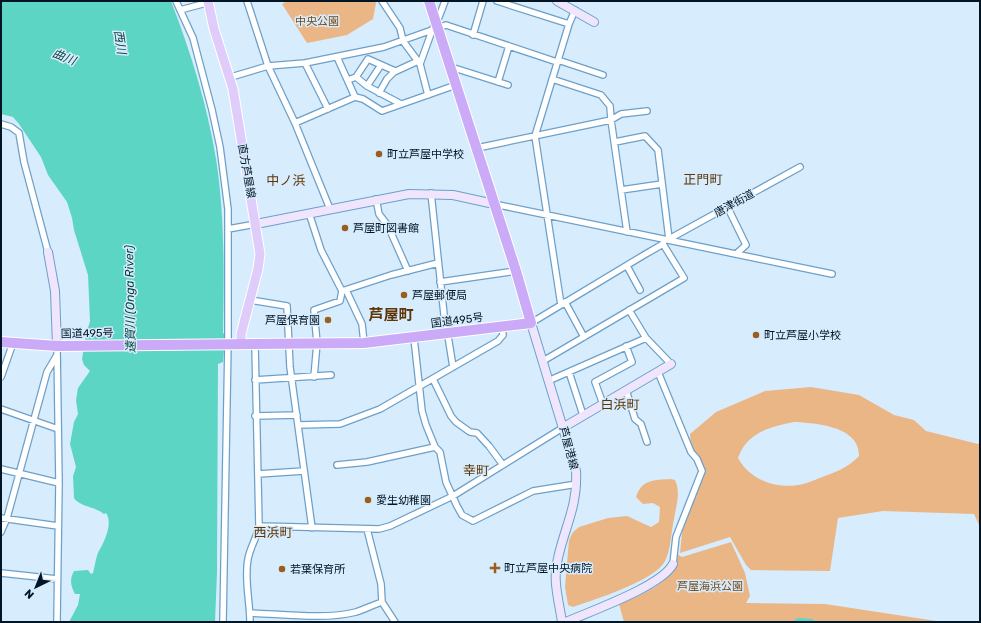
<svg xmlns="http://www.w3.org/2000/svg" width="981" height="623" viewBox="0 0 981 623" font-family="Rubik,'Noto Sans JP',sans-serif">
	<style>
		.green { fill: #ebb686; fill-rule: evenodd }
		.water { fill: #5dd5c5 }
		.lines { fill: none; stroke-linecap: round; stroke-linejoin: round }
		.street-casing { stroke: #6da0c9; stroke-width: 8 }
		.secondary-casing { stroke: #6da0c9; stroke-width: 10 }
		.primary-casing { stroke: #fff; stroke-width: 11 }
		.highway-casing { stroke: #fff; stroke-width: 12 }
		.street { stroke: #fff; stroke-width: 5.5 }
		.secondary { stroke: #efe6fd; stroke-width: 8 }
		.primary { stroke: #e0ccfb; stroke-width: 9 }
		.highway { stroke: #cbaaf8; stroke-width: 10 }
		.poi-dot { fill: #995e1e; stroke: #d7ecfd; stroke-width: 1.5 }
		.labels { text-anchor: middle; stroke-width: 3; stroke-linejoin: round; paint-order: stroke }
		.park-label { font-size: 11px; fill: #75491b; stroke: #d7ecfd }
		.poi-label { font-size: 11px; fill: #021524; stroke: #d7ecfd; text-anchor: start }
		.street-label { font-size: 11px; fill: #021524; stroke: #d7ecfd }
		.water-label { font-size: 12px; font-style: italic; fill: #053f38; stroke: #d7ecfd }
		.quarter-label { font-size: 13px; fill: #5d3506; stroke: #d7ecfd }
		.district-label { font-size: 15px; font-weight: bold; fill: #5d3506; stroke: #d7ecfd }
	</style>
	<rect width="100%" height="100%" fill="#d7ecfd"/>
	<!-- green -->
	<path class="green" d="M 287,1 L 375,1 L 376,3 L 373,19 L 347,35 L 307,43 L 282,4 Z
		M 811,387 L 859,395 L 894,415 L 914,420 L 926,431 L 978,444 L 980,442 L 980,527 L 974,514 L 883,511 L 838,518 L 830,571 L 751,570 L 746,565 L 730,537 L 680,553 L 683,523 L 704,476 L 703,468 L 691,450 L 690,434 L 716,412 L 765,391 ZM 794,422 C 815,423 860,426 859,456 C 849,467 838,471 825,476 C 816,479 807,484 798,485 C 775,489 749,479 738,458 C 747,432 770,427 794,422 Z
		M 671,479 L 675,480 C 681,493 676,506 674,519 C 671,532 671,550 665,561 C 656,580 594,600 573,607 L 568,605 L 565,587 L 569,540 L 573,532 L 579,527 L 608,518 L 627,516 L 651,527 L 659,522 L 660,507 L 653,503 L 643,504 L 636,497 C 642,479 654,480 671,479 Z
		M 731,542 L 745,573 L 750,596 L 746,603 L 825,604 L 943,622 L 624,622 L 619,604 C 642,594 678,583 675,553 L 682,557 Z"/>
	<!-- water -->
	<path class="water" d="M 1,1 L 171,1 C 191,53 207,104 216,159 C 225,217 224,275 223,333 L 229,337 L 224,347 L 223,362 L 218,364 L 217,573 L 215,622 L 69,622 L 78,605 L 80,594 L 75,594 C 71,586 69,580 74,571 L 88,570 L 91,574 L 93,573 C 95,566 96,555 100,549 C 105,540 113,523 106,513 L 104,514 C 94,506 80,507 74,498 L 73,476 L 76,467 L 70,444 L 74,422 L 78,414 L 76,400 L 78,388 L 90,371 L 84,365 L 82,359 L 86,335 L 90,321 L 88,275 L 74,230 L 72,218 L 67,202 L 48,175 L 41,157 L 19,124 L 13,117 L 1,114 Z
		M 798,618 L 812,619 L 817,622 L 791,622 Z"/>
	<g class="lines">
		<!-- street casing -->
		<g class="street-casing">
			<path id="street" d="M 176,1 L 193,38 L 212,110 L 220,147 L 228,209 L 228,343 L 223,622
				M 247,1 L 268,66 L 295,123 L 330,209
				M 382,1 L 400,28 L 403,41 L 420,64 L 428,95
				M 497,1 L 569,24
				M 180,10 L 210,2
				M 435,18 L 439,17 L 445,1
				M 473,35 L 483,1
				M 337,57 L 355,97
				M 558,60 L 603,75
				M 305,63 L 328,109
				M 420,64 L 433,28
				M 451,67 L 508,85
				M 231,77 L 268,66 L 305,63 L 384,47 L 446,25 L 557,62
				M 356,77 L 368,59 L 395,71
				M 552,79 L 601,95 L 610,106 L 611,120 L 627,232
				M 348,80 L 356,77 L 367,86 L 401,104
				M 498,82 L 509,46
				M 367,86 L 381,65
				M 379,93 L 387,79 L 394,72 L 418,61
				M 295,123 L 355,97 L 363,99 L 382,111 L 456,85
				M 1,124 L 11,127 L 19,133 L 24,162 L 48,252
				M 615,142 L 645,136 L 658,150 L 669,239
				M 477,148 L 611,120 L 621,114 L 647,111
				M 621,190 L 662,184
				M 431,193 L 446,333 L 448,336 L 453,367
				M 376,199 L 379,214 L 388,226 L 408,271
				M 494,204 L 832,274
				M 727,206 L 746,245 L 736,254
				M 309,213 L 321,250 L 342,291 L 391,275 L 438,263
				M 228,229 L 256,224
				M 669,239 L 800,167
				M 627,266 L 640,290
				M 440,282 L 516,271
				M 346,290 L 362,324 L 364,343
				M 250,300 L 287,306 L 290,367 L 312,528
				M 565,302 L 584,337
				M 561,305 L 535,136 L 569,24 L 575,10
				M 629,310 L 646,338 L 671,364
				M 531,323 L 644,255 L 663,244 L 664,241
				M 414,338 L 422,411 L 426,425 L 435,447 L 440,452 L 446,482 L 457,506 L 462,515 L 473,521 L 533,491 L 577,484
				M 57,346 L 59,483 L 57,622
				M 543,361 L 684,278 L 663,244
				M 569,372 L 583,415
				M 658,372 L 691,452 L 697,459 L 702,471 L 676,537 L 673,564
				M 1,377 L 13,343
				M 314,377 L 317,343 L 314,310 L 340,301 L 342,291
				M 433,379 L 451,416 L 456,422 L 470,432 L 477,433 L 489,446 L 503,465
				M 255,380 L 331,375
				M 548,381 L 646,338
				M 626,390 L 635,419 L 641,424 L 647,442
				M 603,404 L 595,382 L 632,362 L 626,346
				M 1,409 L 58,429
				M 255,416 L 297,415
				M 298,425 L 340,424 L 380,409 L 498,341 L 503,335 L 502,327
				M 337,465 L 367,462 L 435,447
				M 1,469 L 59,483
				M 258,474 L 304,471
				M 1,518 L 58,526
				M 259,526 L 379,529 L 390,526 L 453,496 L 564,427
				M 367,529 L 381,584 L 382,602 L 395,622
				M 1,532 L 7,518 L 47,372 L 57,355
				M 1,573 L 57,579
				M 250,613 C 281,614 326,620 356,612 C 365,609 373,605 382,602
				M 250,622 C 250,601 244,579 248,559 C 250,547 257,538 259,526 L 255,345"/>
		</g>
		<!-- secondary casing -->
		<g class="secondary-casing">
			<path id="secondary" d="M 557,1 L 594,22
				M 256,224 L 409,194 L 453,195 L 494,204
				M 48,252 L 55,291 L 57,346
				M 531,323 L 576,471 C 578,506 565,526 558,558 C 552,579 559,601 562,622
				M 564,427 L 671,364
				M 566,622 C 591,611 662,586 673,564"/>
		</g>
		<!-- primary casing -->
		<g class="primary-casing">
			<path id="primary" d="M 208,1 L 214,29 L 233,89 L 260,254 L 258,269 L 241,334 L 241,343"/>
		</g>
		<!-- highway casing -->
		<g class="highway-casing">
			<path id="highway" d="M 1,342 L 57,346 L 364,343 L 531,323 L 516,271 L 429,1"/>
		</g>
		<!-- street -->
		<use href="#street" class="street"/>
		<!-- secondary -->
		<use href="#secondary" class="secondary"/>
		<!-- primary -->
		<use href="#primary" class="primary"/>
		<!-- highway -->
		<use href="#highway" class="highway"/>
	</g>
	<!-- markers -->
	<g class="poi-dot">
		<circle cx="379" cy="154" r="4"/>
		<circle cx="345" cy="228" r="4"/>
		<circle cx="404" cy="295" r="4"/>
		<circle cx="328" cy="320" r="4"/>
		<circle cx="756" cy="335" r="4"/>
		<circle cx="368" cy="500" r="4"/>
		<path d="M493 562h4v4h4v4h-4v4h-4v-4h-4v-4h4z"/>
		<circle cx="282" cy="569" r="4"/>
	</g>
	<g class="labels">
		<!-- park labels -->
		<g class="park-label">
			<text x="317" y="25">中央公園</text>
			<text x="710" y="590">芦屋海浜公園</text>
		</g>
		<!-- poi labels -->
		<g class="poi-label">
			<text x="387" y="158">町立芦屋中学校</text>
			<text x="353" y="232">芦屋町図書館</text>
			<text x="412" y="299">芦屋郵便局</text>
			<text x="320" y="324" text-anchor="end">芦屋保育園</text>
			<text x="764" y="339">町立芦屋小学校</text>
			<text x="376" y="504">愛生幼稚園</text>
			<text x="504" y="572">町立芦屋中央病院</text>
			<text x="290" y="573">若葉保育所</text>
		</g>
		<!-- street labels -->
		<g class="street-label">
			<text transform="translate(247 171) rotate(80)" y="4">直方芦屋線</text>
			<text transform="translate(734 203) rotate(-29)" y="4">唐津街道</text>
			<text transform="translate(457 320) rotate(-7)" y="4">国道495号</text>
			<text transform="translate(87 333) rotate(-1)" y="4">国道495号</text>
			<text transform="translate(569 448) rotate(75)" y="4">芦屋港線</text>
		</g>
		<!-- water labels -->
		<g class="water-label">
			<text transform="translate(120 42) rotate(81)" y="4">西川</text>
			<text transform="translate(64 57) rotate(22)" y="4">曲川</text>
			<text transform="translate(130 299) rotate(-91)" y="4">遠賀川 (Onga River)</text>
		</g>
		<!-- quarter labels -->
		<g class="quarter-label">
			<text x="703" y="184">正門町</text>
			<text x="286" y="185">中ノ浜</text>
			<text x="620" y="409">白浜町</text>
			<text x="476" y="475">幸町</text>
			<text x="273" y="537">西浜町</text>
		</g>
		<!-- district labels -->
		<g class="district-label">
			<text x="391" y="320">芦屋町</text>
		</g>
	</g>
	<!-- border -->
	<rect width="981" height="623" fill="none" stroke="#021524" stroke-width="4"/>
	<!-- north arrow -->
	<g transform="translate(36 587) rotate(223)" stroke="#d7ecfd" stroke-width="3" paint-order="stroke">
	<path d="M0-3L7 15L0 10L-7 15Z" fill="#021524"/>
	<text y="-6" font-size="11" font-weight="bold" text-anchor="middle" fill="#021524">N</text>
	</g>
</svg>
